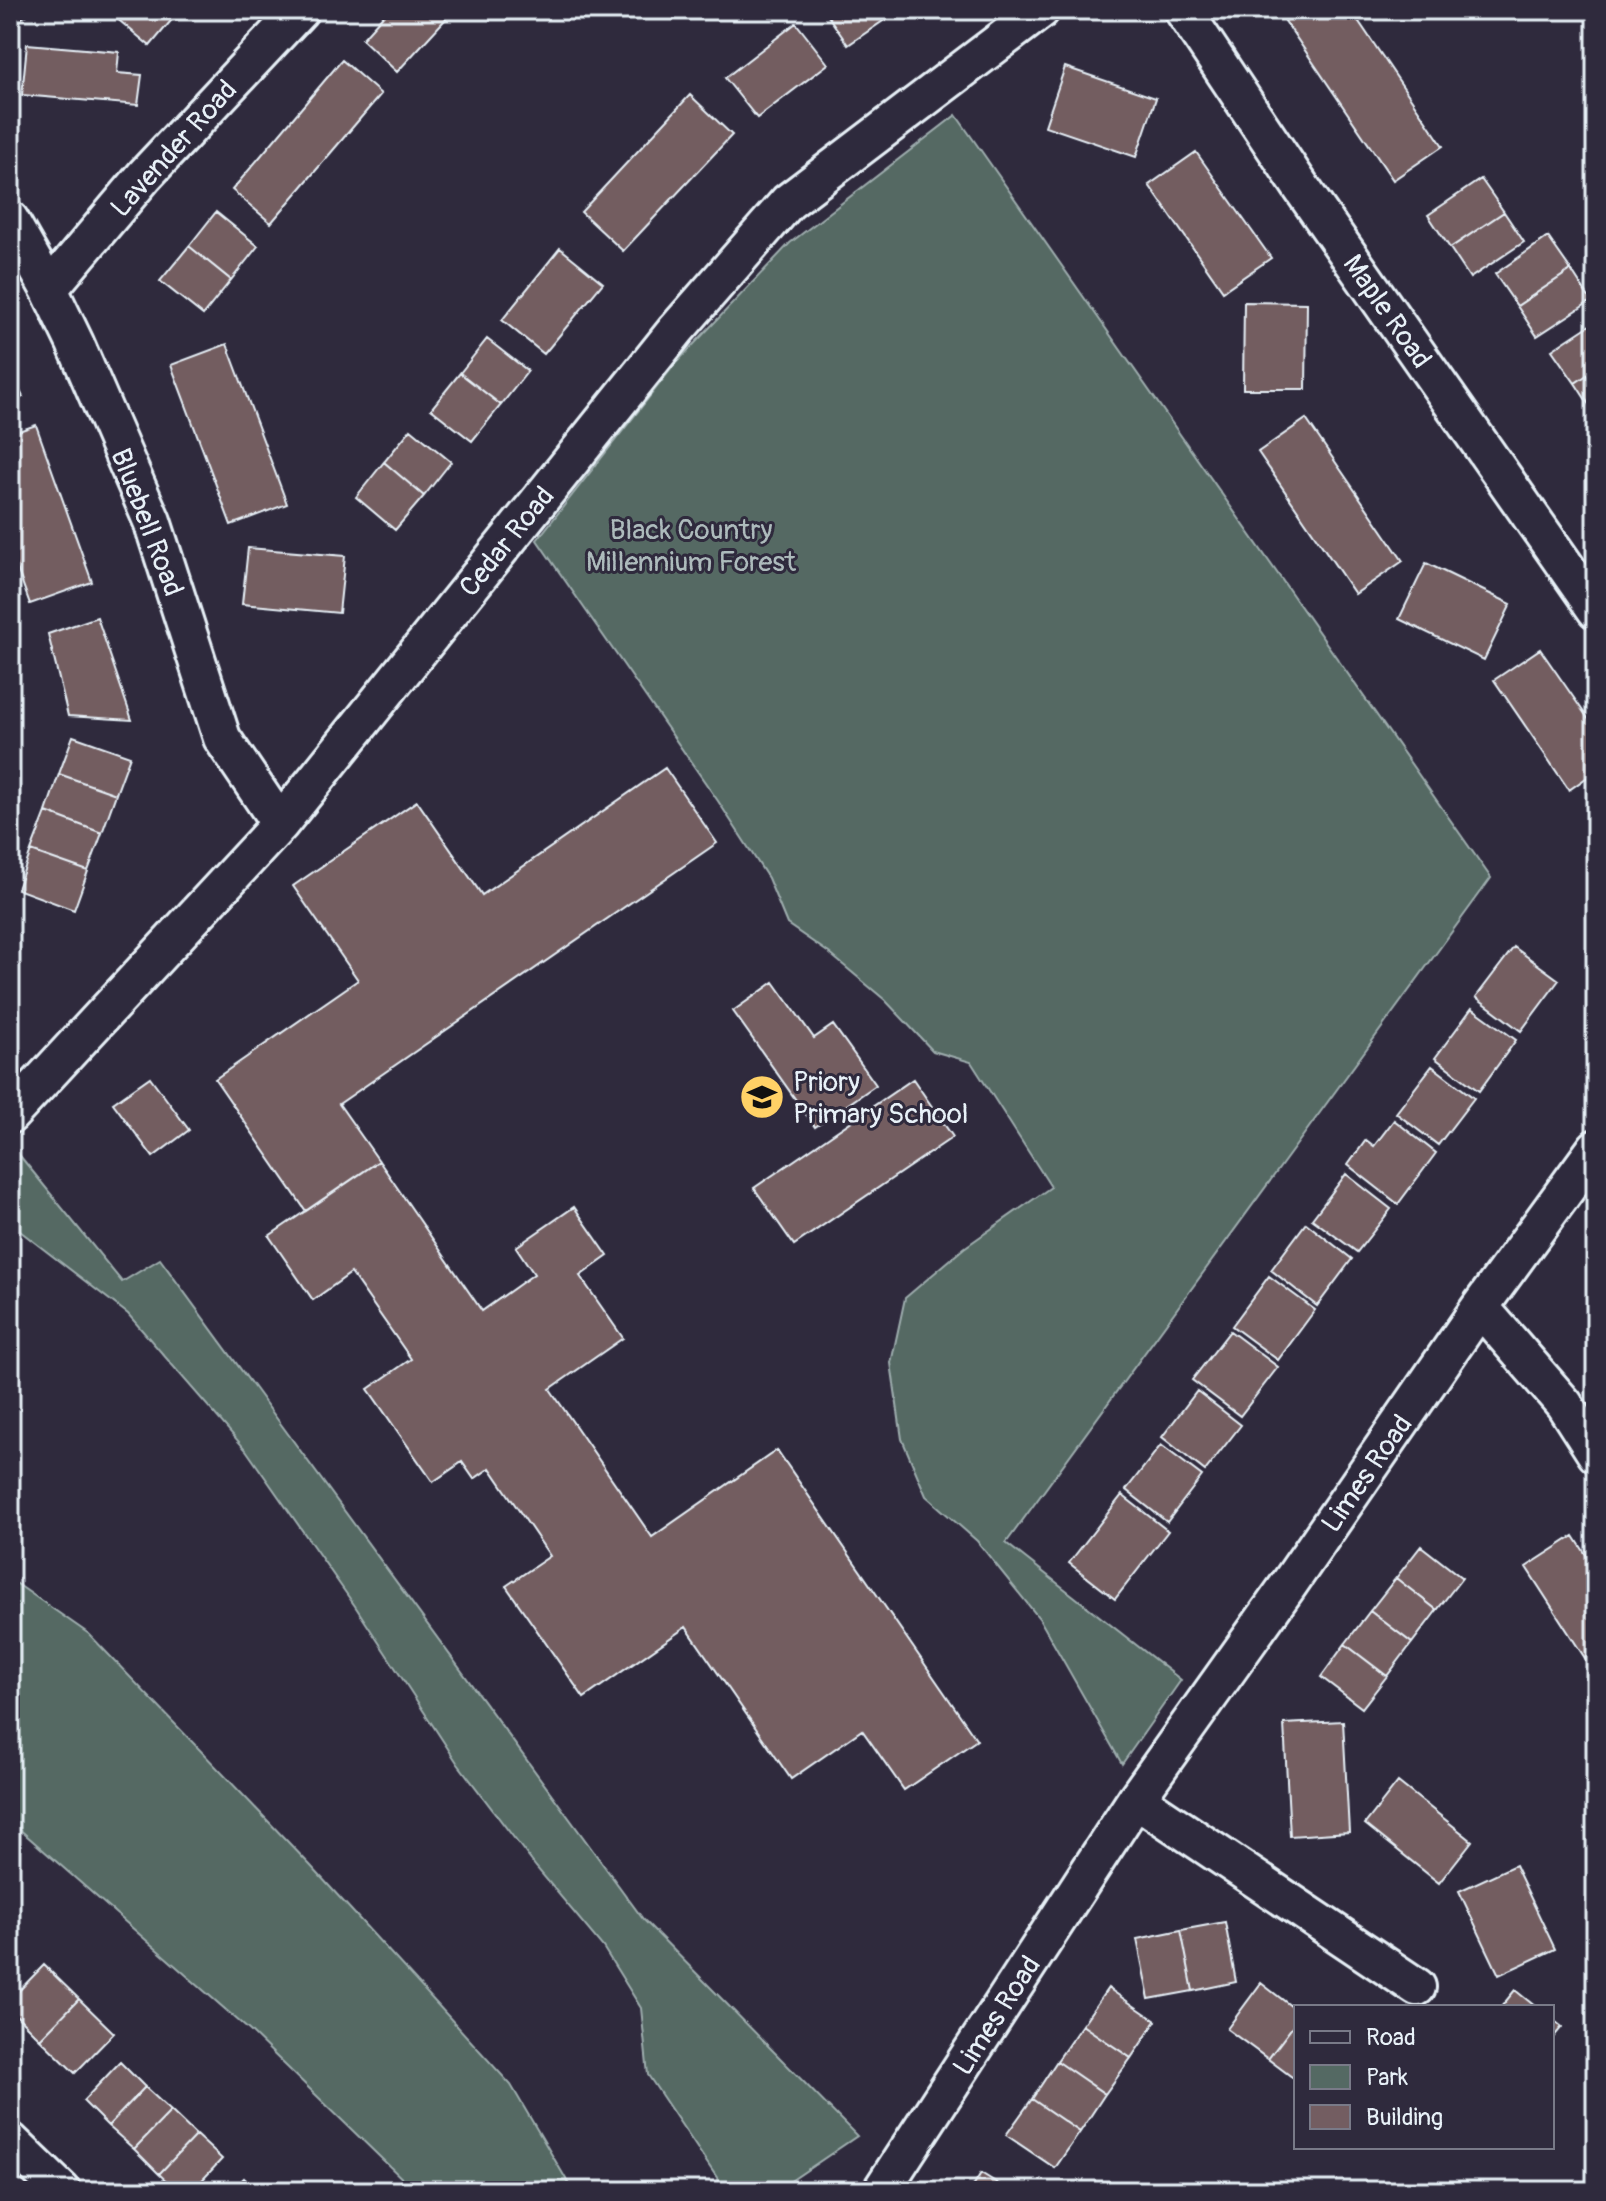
<svg xmlns="http://www.w3.org/2000/svg" width="1606" height="2201" viewBox="0 0 1606 2201" font-family="Pangolin,sans-serif">
	<style>
		.green { fill: #546963; stroke: #9eadae; stroke-width: 2 }
		.building { fill: #735d61; stroke: #e8f1f8; stroke-width: 2 }
		.lines { fill: none; stroke-linecap: round; stroke-linejoin: round }
		.minor-casing { stroke: #e8f1f8; stroke-width: 42 }
		.minor { stroke: #2f2a3d; stroke-width: 36 }
		.labels { text-anchor: middle; stroke-width: 6; stroke-linejoin: round; paint-order: stroke }
		.street-label { font-size: 28px; fill: #e8f1f8; stroke: #2f2a3d }
		.park-label { font-size: 28px; fill: #adbbbc; stroke: #2f2a3d }
		.poi-label { font-size: 28px; fill: #e8f1f8; stroke: #2f2a3d; text-anchor: start }
	</style>
	<rect width="100%" height="100%" fill="#2f2a3d"/>
	<filter id="ink" filterUnits="userSpaceOnUse"><feTurbulence type="fractalNoise" baseFrequency=".0125" numOctaves="2"/><feDisplacementMap in="SourceGraphic" scale="16" xChannelSelector="R" yChannelSelector="G"/><feConvolveMatrix kernelMatrix="1 2 1 2 8 2 1 2 1" color-interpolation-filters="sRGB"/></filter>
	<g filter="url(#ink)">
		<!-- green -->
		<path class="green" d="M 956,115 L 1491,878 L 1006,1543 L 1181,1680 L 1122,1764 L 1039,1618 L 977,1541 L 926,1496 L 902,1439 L 891,1363 L 905,1298 L 964,1248 L 1051,1187 L 971,1062 L 933,1051 L 885,1000 L 829,953 L 787,924 L 768,878 L 718,801 L 537,540 L 676,363 L 790,243 Z
			M 12,1146 L 122,1282 L 160,1259 L 643,1919 L 857,2136 L 776,2191 L 726,2191 L 648,2075 L 641,2008 L 603,1947 L 536,1867 L 458,1764 L 355,1606 L 246,1450 L 128,1314 L 16,1228 Z
			M 10,1579 L 89,1634 L 310,1865 L 511,2085 L 573,2191 L 415,2191 L 250,2031 L 10,1821 Z"/>
		<!-- building -->
		<path class="building" d="M 10,10 L 34,10 L 10,26 Z
			M 111,10 L 180,10 L 150,46 L 109,12 Z
			M 388,10 L 454,10 L 397,72 L 362,39 Z
			M 824,10 L 899,10 L 848,45 Z
			M 1303,10 L 1351,10 L 1443,146 L 1393,180 L 1285,21 Z
			M 796,23 L 828,64 L 757,118 L 725,78 Z
			M 27,44 L 119,52 L 117,73 L 142,75 L 138,105 L 22,95 Z
			M 342,60 L 381,94 L 271,223 L 232,190 Z
			M 1065,67 L 1156,98 L 1136,157 L 1045,126 Z
			M 690,95 L 732,135 L 623,251 L 581,212 Z
			M 1196,152 L 1271,258 L 1223,291 L 1149,185 Z
			M 1481,179 L 1504,212 L 1450,248 L 1428,215 Z
			M 216,212 L 258,246 L 231,280 L 189,246 Z
			M 1504,212 L 1524,242 L 1470,278 L 1450,248 Z
			M 1548,237 L 1571,270 L 1517,306 L 1495,274 Z
			M 189,246 L 231,280 L 203,315 L 160,281 Z
			M 560,248 L 603,283 L 544,354 L 502,320 Z
			M 1571,270 L 1591,301 L 1537,336 L 1517,306 Z
			M 1244,302 L 1307,303 L 1306,389 L 1243,389 Z
			M 1596,321 L 1596,369 L 1575,383 L 1552,350 Z
			M 487,339 L 528,371 L 501,405 L 460,373 Z
			M 227,344 L 287,504 L 231,525 L 171,365 Z
			M 1596,369 L 1596,413 L 1595,414 L 1575,383 Z
			M 10,370 L 23,397 L 10,403 Z
			M 460,373 L 501,405 L 472,441 L 431,409 Z
			M 1306,419 L 1403,561 L 1355,594 L 1258,452 Z
			M 36,425 L 92,582 L 30,604 L 10,549 L 10,434 Z
			M 411,429 L 451,462 L 424,496 L 384,462 Z
			M 384,462 L 424,496 L 395,530 L 356,497 Z
			M 248,548 L 345,556 L 339,613 L 242,604 Z
			M 1426,563 L 1511,604 L 1484,660 L 1399,619 Z
			M 97,617 L 132,720 L 68,716 L 48,634 Z
			M 1540,649 L 1596,730 L 1596,771 L 1569,790 L 1494,680 Z
			M 73,736 L 130,756 L 116,794 L 59,774 Z
			M 665,768 L 717,843 L 339,1104 L 379,1161 L 306,1211 L 215,1079 L 358,980 L 293,886 L 417,801 L 482,895 Z
			M 59,774 L 116,794 L 102,833 L 46,812 Z
			M 46,812 L 102,833 L 88,871 L 31,851 Z
			M 31,851 L 88,871 L 74,910 L 17,889 Z
			M 1514,947 L 1559,980 L 1521,1031 L 1476,997 Z
			M 774,982 L 814,1038 L 833,1025 L 876,1085 L 815,1127 L 733,1011 Z
			M 1472,1008 L 1516,1040 L 1479,1091 L 1435,1058 Z
			M 1432,1066 L 1474,1098 L 1438,1145 L 1396,1113 Z
			M 150,1077 L 189,1130 L 153,1157 L 113,1103 Z
			M 913,1079 L 953,1137 L 794,1245 L 754,1188 Z
			M 1394,1120 L 1436,1153 L 1398,1204 L 1348,1165 L 1366,1140 L 1374,1146 Z
			M 379,1161 L 482,1311 L 534,1274 L 516,1247 L 574,1207 L 608,1256 L 580,1276 L 623,1338 L 550,1389 L 652,1537 L 777,1450 L 977,1740 L 904,1790 L 862,1730 L 791,1779 L 686,1627 L 584,1698 L 506,1586 L 550,1556 L 490,1468 L 474,1479 L 462,1462 L 433,1482 L 368,1389 L 411,1359 L 351,1273 L 313,1300 L 269,1236 Z
			M 1346,1174 L 1391,1209 L 1357,1252 L 1312,1219 Z
			M 1306,1223 L 1352,1259 L 1317,1306 L 1271,1270 Z
			M 1269,1276 L 1315,1310 L 1278,1360 L 1232,1326 Z
			M 1230,1331 L 1278,1367 L 1240,1416 L 1192,1380 Z
			M 1197,1391 L 1241,1425 L 1205,1471 L 1162,1437 Z
			M 1161,1445 L 1202,1476 L 1167,1522 L 1126,1490 Z
			M 1122,1495 L 1168,1531 L 1115,1599 L 1069,1563 Z
			M 1574,1536 L 1596,1570 L 1596,1675 L 1526,1567 Z
			M 1421,1546 L 1462,1578 L 1437,1610 L 1396,1578 Z
			M 1396,1578 L 1437,1610 L 1412,1643 L 1370,1611 Z
			M 1370,1611 L 1412,1643 L 1387,1676 L 1345,1644 Z
			M 1345,1644 L 1387,1676 L 1362,1708 L 1321,1677 Z
			M 1343,1721 L 1349,1832 L 1290,1836 L 1284,1724 Z
			M 1398,1782 L 1472,1841 L 1439,1883 L 1365,1824 Z
			M 1515,1865 L 1555,1949 L 1499,1975 L 1459,1891 Z
			M 1225,1922 L 1236,1982 L 1193,1991 L 1181,1930 Z
			M 1181,1930 L 1193,1991 L 1149,1999 L 1137,1939 Z
			M 44,1965 L 79,1999 L 40,2039 L 10,2009 L 10,2000 Z
			M 1261,1983 L 1296,2010 L 1296,2022 L 1268,2059 L 1227,2029 Z
			M 1108,1988 L 1156,2021 L 1131,2058 L 1082,2025 Z
			M 1515,1990 L 1536,2007 L 1501,2007 Z
			M 79,1999 L 114,2033 L 75,2073 L 40,2039 Z
			M 1552,2019 L 1562,2027 L 1552,2039 Z
			M 1296,2022 L 1296,2080 L 1268,2059 Z
			M 1082,2025 L 1131,2058 L 1105,2094 L 1057,2061 Z
			M 1057,2061 L 1105,2094 L 1080,2132 L 1032,2099 Z
			M 120,2062 L 145,2087 L 108,2126 L 83,2101 Z
			M 145,2087 L 171,2111 L 134,2149 L 108,2126 Z
			M 1032,2099 L 1080,2132 L 1055,2168 L 1006,2135 Z
			M 171,2111 L 196,2135 L 159,2174 L 134,2149 Z
			M 196,2135 L 222,2159 L 192,2191 L 177,2191 L 159,2174 Z
			M 981,2173 L 1010,2191 L 970,2191 Z
			M 244,2178 L 257,2191 L 231,2191 Z"/>
		<g class="lines">
			<!-- minor casing -->
			<g class="minor-casing">
				<path id="minor" d="M 1183,10 L 1301,187 L 1596,610
					M 10,220 L 49,289 L 75,343 L 152,521 L 222,738 L 280,824
					M 49,289 L 145,175 L 300,10
					M 10,1115 L 280,824 L 676,330 L 788,202 L 1041,10
					M 1480,1307 L 1564,1404 L 1596,1454
					M 1136,1799 L 1417,1987
					M 10,2141 L 62,2191
					M 881,2191 L 1136,1799 L 1287,1587 L 1480,1307 L 1596,1148"/>
			</g>
			<!-- minor -->
			<use href="#minor" class="minor"/>
		</g>
	</g>
	<!-- icons -->
	<defs>
		<g id="school-disc" transform="scale(2.3)"><circle r="9.5" fill="#ffd166" stroke="#2f2a3d"/><path d="M0-5L7-2L0 1L-7-2ZM-4 1L0 2.5L4 1V4Q0 6-4 4Z" fill="#111"/></g>
	</defs>
	<g fill-rule="evenodd">
		<use href="#school-disc" x="762" y="1097"/>
	</g>
	<g class="labels">
		<!-- street labels -->
		<g class="street-label">
			<text transform="translate(173 148) rotate(-48)" y="10">Lavender Road</text>
			<text transform="translate(1388 311) rotate(55)" y="10">Maple Road</text>
			<text transform="translate(148 522) rotate(69)" y="10">Bluebell Road</text>
			<text transform="translate(506 541) rotate(-51)" y="10">Cedar Road</text>
			<text transform="translate(1366 1473) rotate(-55)" y="10">Limes Road</text>
			<text transform="translate(996 2015) rotate(-57)" y="10">Limes Road</text>
		</g>
		<!-- park labels -->
		<g class="park-label">
			<text x="691" y="539">Black Country<tspan x="691" dy="32">Millennium Forest</tspan></text>
		</g>
		<!-- poi labels -->
		<g class="poi-label">
			<text x="793" y="1091">Priory<tspan x="793" dy="32">Primary School</tspan></text>
		</g>
	</g>
	<!-- margin -->
	<rect width="1606" height="2201" fill="none" stroke="#2f2a3d" stroke-width="40"/>
	<rect x="20" y="20" width="1566" height="2161" fill="none" stroke="#e8f1f8" stroke-width="3" filter="url(#ink)"/>
	<!-- legend -->
	<rect x="1294" y="2005" width="260" height="144" fill="#2f2a3d" stroke="#797a88" stroke-width="2"/>
	<rect x="1310" y="2031" width="40" height="12" fill="#2f2a3d" stroke="#797a88" stroke-width="2"/>
	<text x="1366" y="2045" font-size="24" fill="#e8f1f8">Road</text>
	<rect x="1310" y="2065" width="40" height="24" fill="#546963" stroke="#797a88" stroke-width="2"/>
	<text x="1366" y="2085" font-size="24" fill="#e8f1f8">Park</text>
	<rect x="1310" y="2105" width="40" height="24" fill="#735d61" stroke="#797a88" stroke-width="2"/>
	<text x="1366" y="2125" font-size="24" fill="#e8f1f8">Building</text>
</svg>
